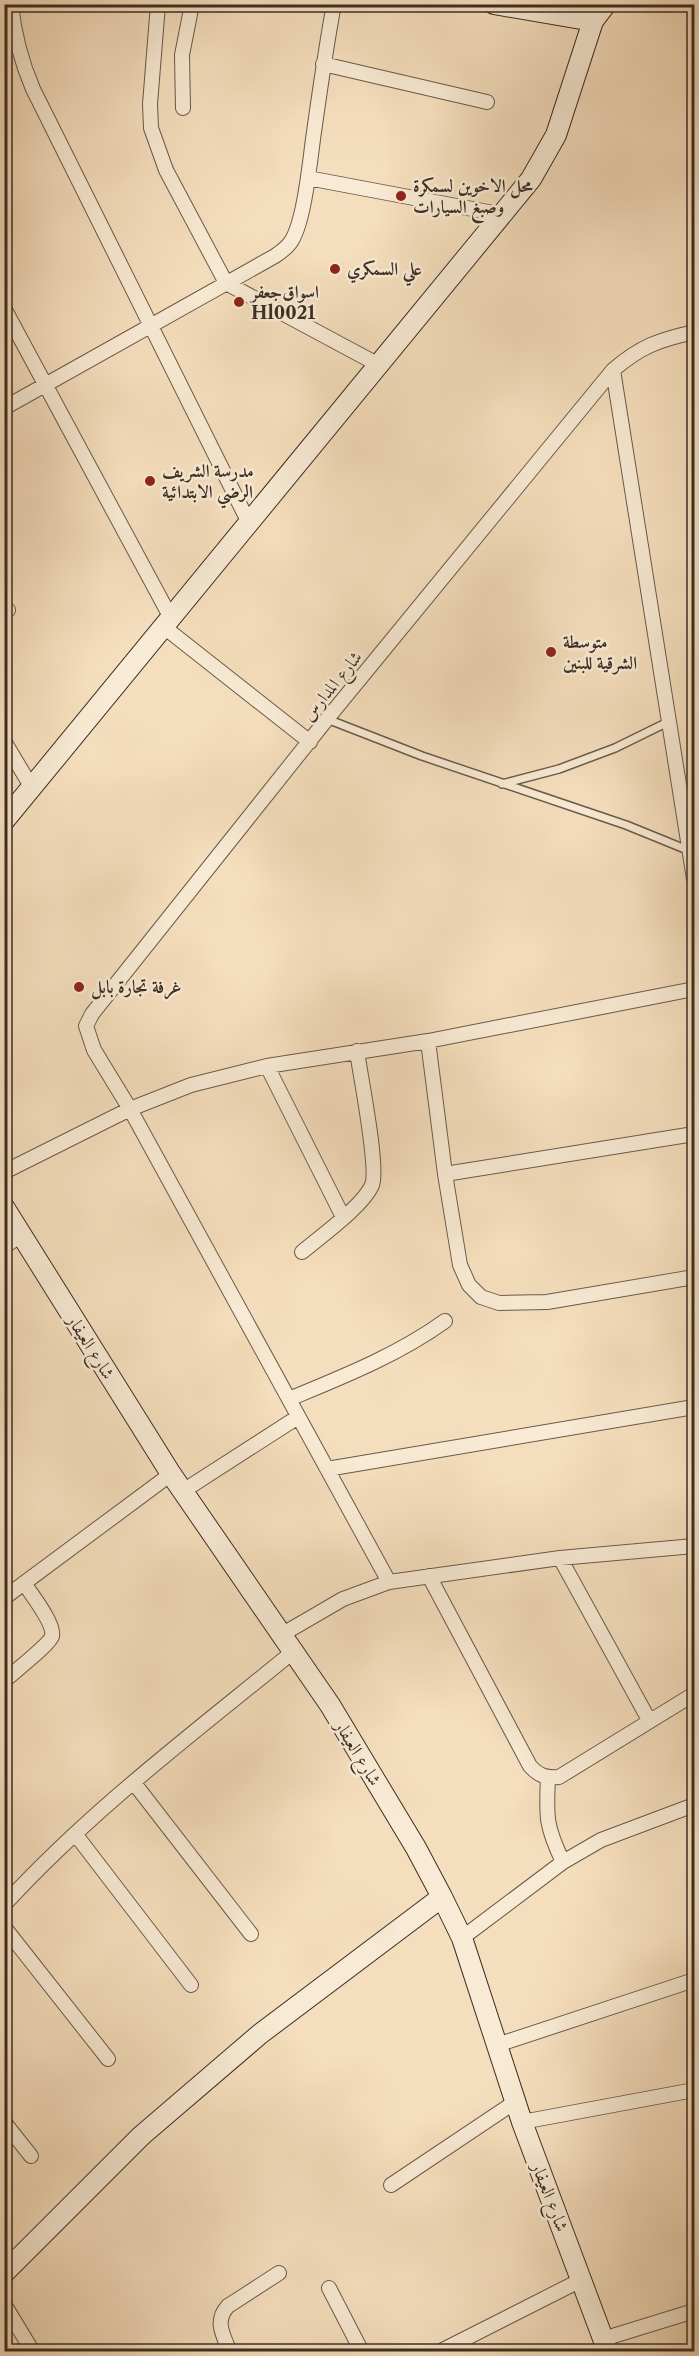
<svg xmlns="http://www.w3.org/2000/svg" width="699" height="2356" viewBox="0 0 699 2356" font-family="'Libre Caslon Text',Amiri,serif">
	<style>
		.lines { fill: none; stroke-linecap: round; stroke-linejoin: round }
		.lane-casing { stroke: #6a5a4a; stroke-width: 10 }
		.street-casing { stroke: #6a5a4a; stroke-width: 16 }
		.secondary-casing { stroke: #3c2e24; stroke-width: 22 }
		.lane { stroke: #f8ead4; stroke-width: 7 }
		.street { stroke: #f8ead4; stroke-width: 14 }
		.secondary { stroke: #f8ead4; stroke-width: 20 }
		.poi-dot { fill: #8f2418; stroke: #f8ead4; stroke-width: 2 }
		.labels { text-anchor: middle; stroke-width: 5; stroke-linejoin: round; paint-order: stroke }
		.poi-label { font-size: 18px; font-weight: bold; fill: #3c2e24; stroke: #f8ead4; text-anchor: start }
		.street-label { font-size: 18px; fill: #3c2e24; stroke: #f8ead4 }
	</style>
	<rect width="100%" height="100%" fill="#f5debd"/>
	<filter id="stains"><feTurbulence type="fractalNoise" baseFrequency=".00333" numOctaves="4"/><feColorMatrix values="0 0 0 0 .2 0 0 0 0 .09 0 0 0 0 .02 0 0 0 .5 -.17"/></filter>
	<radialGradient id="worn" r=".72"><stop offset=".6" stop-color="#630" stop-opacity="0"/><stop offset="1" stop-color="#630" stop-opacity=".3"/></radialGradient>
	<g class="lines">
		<!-- lane casing -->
		<g class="lane-casing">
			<path id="lane" d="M 327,719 L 422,756 L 626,825 L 690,851
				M 502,784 L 559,769 L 615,748 L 668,722"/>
		</g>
		<!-- street casing -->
		<g class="street-casing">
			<path id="street" d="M 11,4 C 14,35 21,61 33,89 L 249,523
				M 158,4 L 150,104 L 151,128 L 166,170 L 226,283 L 379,365
				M 323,64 L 487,102
				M 183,108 L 182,55 L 192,4
				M 308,178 L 504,215
				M 4,308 L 171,618
				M 613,370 L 694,879
				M 4,408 L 275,256 C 281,252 288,247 292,240 C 305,218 310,159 314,132 C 320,89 326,47 334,4
				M 4,612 L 8,610
				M 164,627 L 310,742
				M 4,741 L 32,788
				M 428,1041 L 445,1174 L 460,1265 L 469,1285 L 481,1297 L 499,1303 L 547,1302 L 694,1277
				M 267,1066 L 343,1217
				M 4,1172 L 130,1109 L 191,1085 L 267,1066 L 428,1041 L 694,989
				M 445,1174 L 694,1134
				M 4,1247 L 22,1234
				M 302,1252 C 321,1236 363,1206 372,1185 C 379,1168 360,1074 357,1051
				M 289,1399 C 342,1377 398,1355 445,1321
				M 327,1469 L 694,1407
				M 183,1491 L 298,1417
				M 560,1558 L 649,1720
				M 429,1576 L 530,1766 C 539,1776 546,1778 559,1777 L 694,1694
				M 389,1582 L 130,1109 L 94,1050 L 86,1026 L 92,1014 L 327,719 L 613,370 C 641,346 659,340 694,332
				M 4,1598 L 171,1474
				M 281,1635 L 343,1599 L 389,1582 L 560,1558 L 694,1546
				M 4,1681 C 13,1673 50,1644 52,1636 C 55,1624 31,1594 24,1583
				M 548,1778 C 546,1817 546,1827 563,1862
				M 134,1783 L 251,1934
				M 76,1835 L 191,1985
				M 4,1905 C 91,1810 195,1732 294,1651
				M 4,1927 L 108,2059
				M 462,1938 L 563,1862 L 601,1840 L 694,1805
				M 497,2045 L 694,1980
				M 4,2122 L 31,2156
				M 522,2122 L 694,2090
				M 391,2185 L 515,2102
				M 329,2288 L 362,2352
				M 4,2304 L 33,2352
				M 603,2339 L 694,2311
				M 230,2352 C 223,2335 214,2321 228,2306 L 279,2273
				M 439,2352 L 581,2280"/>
		</g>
		<!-- secondary casing -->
		<g class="secondary-casing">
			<path id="secondary" d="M 494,4 L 593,21
				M 4,821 L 531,179 L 556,135 L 593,21 L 606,4
				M 4,1207 L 171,1474 L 330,1705 L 416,1848 L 442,1897 L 462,1938 L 522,2122 L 608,2352
				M 4,2273 L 141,2136 L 260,2034 L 442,1897"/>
		</g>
		<!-- lane -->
		<use href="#lane" class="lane"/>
		<!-- street -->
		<use href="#street" class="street"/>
		<!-- secondary -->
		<use href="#secondary" class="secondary"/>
	</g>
	<!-- markers -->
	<g class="poi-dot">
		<circle cx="401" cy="196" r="6"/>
		<circle cx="335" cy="269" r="6"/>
		<circle cx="239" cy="302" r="6"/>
		<circle cx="150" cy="481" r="6"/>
		<circle cx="551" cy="652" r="6"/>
		<circle cx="79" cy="987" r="6"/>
	</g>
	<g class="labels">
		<!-- poi labels -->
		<g class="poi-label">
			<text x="413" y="192">محل الاخوين لسمكرة<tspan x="413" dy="21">وصبغ السيارات</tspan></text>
			<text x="347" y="275">علي السمكري</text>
			<text x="251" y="298">اسواق‌جعفر<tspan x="251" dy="21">Hl0021</tspan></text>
			<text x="162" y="477">مدرسة الشريف<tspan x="162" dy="21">الرضي الابتدائية</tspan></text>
			<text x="563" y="648">متوسطة<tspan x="563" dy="21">الشرقية للبنين</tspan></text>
			<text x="91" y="993">غرفة تجارة بابل</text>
		</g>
		<!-- street labels -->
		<g class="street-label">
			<text transform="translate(332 686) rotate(-51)" y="6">شارع المدارس</text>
			<text transform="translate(91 1347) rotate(58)" y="6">شارع العيفار</text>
			<text transform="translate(358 1753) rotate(59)" y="6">شارع العيفار</text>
			<text transform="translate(550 2197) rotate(69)" y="6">شارع العيفار</text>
		</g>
	</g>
	<!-- margin -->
	<rect width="699" height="2356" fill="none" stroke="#f5debd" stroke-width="24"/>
	<rect x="6" y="6" width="687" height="2344" fill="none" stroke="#3c2e24" stroke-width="3"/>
	<rect x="12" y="12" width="675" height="2332" fill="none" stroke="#3c2e24" stroke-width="1.5"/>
	<rect width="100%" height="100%" filter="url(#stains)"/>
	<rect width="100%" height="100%" fill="url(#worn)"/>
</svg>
